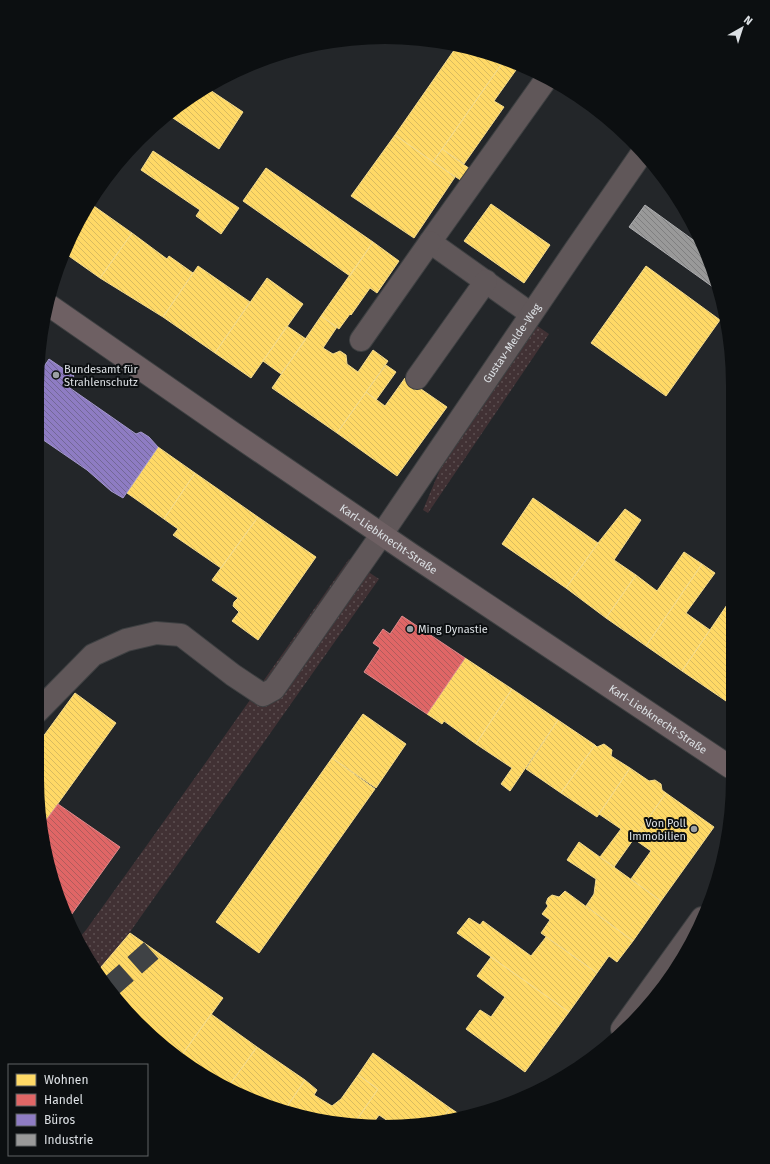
<svg xmlns="http://www.w3.org/2000/svg" width="770" height="1164" viewBox="0 0 770 1164" font-family="'Fira Sans',sans-serif">
	<style>
		.grass { fill: url(#grass-dots) }
		.homes { fill: url(#homes-back-hatch); stroke: #f4db8c }
		.shops { fill: url(#shops-back-hatch); stroke: #df8b8c }
		.offices { fill: url(#offices-back-hatch); stroke: #a59acd }
		.industry { fill: url(#industry-back-hatch); stroke: #adaeb0 }
		.lines { fill: none; stroke-linecap: round; stroke-linejoin: round }
		.minor-tunnel { stroke: #3f4245; stroke-width: 22; stroke-dasharray: 22 11; stroke-linecap: butt }
		.minor-casing { stroke: #3e4042; stroke-width: 24 }
		.major-casing { stroke: #3e4042; stroke-width: 24 }
		.minor { stroke: #605759; stroke-width: 22 }
		.major { stroke: #6e6063; stroke-width: 22 }
		.poi-dot { fill: #9b9fa3; stroke: #0c0f11; stroke-width: 1.5 }
		.labels { text-anchor: middle; stroke-width: 4; stroke-linejoin: round; paint-order: stroke }
		.street-label { font-size: 11px; fill: #dce0e4; stroke: #0c0f11 }
		.poi-label { font-size: 11px; fill: #dce0e4; stroke: #0c0f11; text-anchor: start }
	</style>
	<defs>
		<pattern id="grass-dots" width="8" height="8" patternUnits="userSpaceOnUse"><rect width="8" height="8" fill="#413134"/><path d="M2 2h.1M6 6h.1" fill="none" stroke="#5c4f51" stroke-width="1.8" stroke-linecap="round"/></pattern>
		<pattern id="homes-back-hatch" width="6" height="6" patternUnits="userSpaceOnUse"><rect width="6" height="6" fill="#ffd966"/><path d="M-1 5l2 2M0 0l6 6M5-1l2 2" fill="none" stroke="#d9bb5f"/></pattern>
		<pattern id="shops-back-hatch" width="6" height="6" patternUnits="userSpaceOnUse"><rect width="6" height="6" fill="#e06666"/><path d="M-1 5l2 2M0 0l6 6M5-1l2 2" fill="none" stroke="#b15c5c"/></pattern>
		<pattern id="offices-back-hatch" width="6" height="6" patternUnits="userSpaceOnUse"><rect width="6" height="6" fill="#8e7cc3"/><path d="M-1 5l2 2M0 0l6 6M5-1l2 2" fill="none" stroke="#736897"/></pattern>
		<pattern id="industry-back-hatch" width="6" height="6" patternUnits="userSpaceOnUse"><rect width="6" height="6" fill="#999"/><path d="M-1 5l2 2M0 0l6 6M5-1l2 2" fill="none" stroke="#7f7f80"/></pattern>
	</defs>
	<rect width="100%" height="100%" fill="#232629"/>
	<!-- grass -->
	<path class="grass" d="M 536,325 L 549,334 L 428,513 L 423,510 L 446,455 Z
		M 349,559 L 379,579 L 130,932 L 96,973 L 79,938 L 86,930 C 175,807 262,683 349,559 Z"/>
	<!-- homes -->
	<path class="homes" d="M 457,46 L 497,56 L 505,59 L 433,162 L 395,135 Z
		M 503,62 L 516,70 L 494,101 L 504,107 L 464,164 L 442,149 Z
		M 207,88 L 243,112 L 219,149 L 167,114 L 173,109 Z
		M 395,135 L 455,177 L 414,238 L 351,196 Z
		M 442,149 L 470,169 L 462,181 L 433,162 Z
		M 153,151 L 239,208 L 221,234 L 196,216 L 200,210 L 141,170 Z
		M 266,168 L 373,242 L 350,276 L 243,201 Z
		M 91,204 L 132,233 L 100,278 L 66,254 L 73,231 Z
		M 491,204 L 550,245 L 524,283 L 464,241 Z
		M 132,233 L 167,259 L 169,256 L 193,273 L 163,317 L 100,278 Z
		M 373,242 L 399,261 L 377,293 L 370,288 L 351,315 L 350,314 L 339,329 L 321,316 Z
		M 198,266 L 250,302 L 215,353 L 163,317 Z
		M 646,266 L 720,320 L 666,396 L 591,343 Z
		M 267,278 L 303,304 L 251,378 L 215,353 Z
		M 321,316 L 337,327 L 323,348 L 333,354 L 340,351 L 346,355 L 347,364 L 358,372 L 373,350 L 388,361 L 337,433 L 272,388 Z
		M 287,326 L 306,339 L 281,374 L 263,361 Z
		M 386,365 L 396,372 L 376,400 L 366,392 Z
		M 405,378 L 447,407 L 397,476 L 337,433 L 366,392 L 385,406 Z
		M 158,447 L 195,473 L 164,519 L 127,493 Z
		M 195,473 L 258,517 L 221,568 L 173,535 L 178,529 L 164,519 Z
		M 533,498 L 598,543 L 566,588 L 502,544 Z
		M 625,509 L 641,520 L 614,560 L 636,575 L 606,618 L 566,588 L 598,543 Z
		M 258,517 L 316,557 L 258,640 L 232,621 L 239,612 L 233,606 L 234,602 L 238,598 L 212,580 Z
		M 684,552 L 702,564 L 646,646 L 606,618 L 636,575 L 657,591 Z
		M 702,564 L 715,573 L 686,613 L 710,630 L 682,671 L 646,646 Z
		M 731,599 L 731,694 L 726,701 L 682,671 Z
		M 465,658 L 512,689 L 476,744 L 444,721 L 442,724 L 427,714 Z
		M 512,689 L 558,720 L 510,791 L 501,784 L 512,768 L 476,744 Z
		M 75,693 L 116,723 L 44,823 L 37,779 L 37,745 Z
		M 363,714 L 406,744 L 376,788 L 332,758 Z
		M 558,720 L 595,745 L 561,793 L 526,769 Z
		M 604,744 L 612,750 L 611,756 L 630,768 L 597,817 L 561,793 L 595,745 L 597,747 Z
		M 332,758 L 375,789 L 259,953 L 216,922 Z
		M 630,768 L 649,781 L 655,780 L 661,784 L 662,790 L 666,793 L 614,867 L 600,857 L 621,829 L 599,814 Z
		M 666,793 L 714,827 L 661,901 L 631,879 L 651,851 L 634,839 Z
		M 579,842 L 661,901 L 633,941 L 586,906 L 594,894 L 596,879 L 567,860 Z
		M 565,891 L 633,941 L 617,962 L 609,956 L 597,973 L 541,933 L 550,920 L 542,914 L 548,906 L 546,903 L 548,898 L 552,895 L 559,897 Z
		M 469,918 L 480,925 L 483,921 L 531,956 L 546,937 L 597,973 L 569,1012 L 457,933 Z
		M 130,933 L 223,998 L 179,1059 L 173,1055 L 96,973 Z
		M 491,957 L 569,1012 L 525,1072 L 466,1029 L 480,1010 L 491,1017 L 505,997 L 477,976 Z
		M 211,1014 L 257,1047 L 228,1087 L 179,1059 Z
		M 257,1047 L 305,1080 L 286,1108 L 252,1101 L 228,1087 Z
		M 373,1053 L 450,1108 L 443,1118 L 391,1123 L 379,1115 L 372,1125 L 362,1126 L 354,1124 L 378,1089 L 358,1075 Z
		M 358,1075 L 378,1089 L 354,1124 L 286,1108 L 305,1080 L 317,1090 L 314,1095 L 332,1106 L 341,1099 Z
		M 450,1108 L 462,1116 L 443,1118 Z"/>
	<!-- shops -->
	<path class="shops" d="M 402,616 L 465,658 L 427,714 L 364,672 L 380,648 L 373,643 L 383,629 L 390,634 Z
		M 58,804 L 120,847 L 69,918 L 55,891 L 44,823 Z"/>
	<!-- offices -->
	<path class="offices" d="M 49,359 L 74,376 L 67,386 L 136,434 L 141,432 L 149,437 L 158,447 L 123,498 L 111,491 L 87,470 L 39,437 L 40,366 L 43,368 Z"/>
	<!-- industry -->
	<path class="industry" d="M 664,178 L 672,191 L 661,183 Z
		M 645,205 L 703,247 L 720,292 L 629,227 Z"/>
	<g class="lines">
		<!-- minor-tunnel -->
		<path class="minor-tunnel" d="M 110,987 L 153,949"/>
		<!-- minor casing -->
		<g class="minor-casing">
			<g id="minor">
				<path d="M 531,314 L 430,242 L 547,78"/>
				<path d="M 361,340 L 430,242"/>
				<path d="M 417,378 L 486,281"/>
				<path id="s1" d="M 37,712 L 93,655 L 126,640 L 156,633 L 181,635 L 233,675 L 263,695 L 274,689 L 382,534 L 575,250 L 642,153"/>
				<path d="M 622,1029 L 702,918"/>
			</g>
		</g>
		<!-- major casing -->
		<g class="major-casing">
			<g id="major">
				<path id="s2" d="M 50,306 L 233,433 L 412,555 L 730,767"/>
			</g>
		</g>
		<!-- minor -->
		<use href="#minor" class="minor"/>
		<!-- major -->
		<use href="#major" class="major"/>
	</g>
	<!-- markers -->
	<g class="poi-dot">
		<circle cx="56" cy="375" r="4"/>
		<circle cx="410" cy="629" r="4"/>
		<circle cx="694" cy="829" r="4"/>
	</g>
	<g class="labels">
		<!-- street labels -->
		<g class="street-label">
			<text dy="4" stroke="none"><textPath href="#s1" startOffset="706">Gustav-Melde-Weg</textPath></text>
			<text dy="4" stroke="none"><textPath href="#s2" startOffset="411">Karl-Liebknecht-Straße</textPath></text>
			<text dy="4" stroke="none"><textPath href="#s2" startOffset="735">Karl-Liebknecht-Straße</textPath></text>
		</g>
		<!-- poi labels -->
		<g class="poi-label">
			<text x="64" y="373">Bundesamt für<tspan x="64" dy="13">Strahlenschutz</tspan></text>
			<text x="418" y="633">Ming Dynastie</text>
			<text x="686" y="827" text-anchor="end">Von Poll<tspan x="686" dy="13">Immobilien</tspan></text>
		</g>
	</g>
	<!-- crop -->
	<path d="M0 0H770V1164H0ZM385 44H385A341 341 0 0 1 726 385V779A341 341 0 0 1 385 1120H385A341 341 0 0 1 44 779V385A341 341 0 0 1 385 44Z" fill="#0c0f11" fill-rule="evenodd"/>
	<!-- legend -->
	<rect x="8" y="1064" width="140" height="92" fill="#0c0f11" stroke="#5f6365"/>
	<rect x="16" y="1074" width="20" height="12" fill="#ffd966" stroke="#5f6365"/>
	<text x="44" y="1084" font-size="12" fill="#dce0e4">Wohnen</text>
	<rect x="16" y="1094" width="20" height="12" fill="#e06666" stroke="#5f6365"/>
	<text x="44" y="1104" font-size="12" fill="#dce0e4">Handel</text>
	<rect x="16" y="1114" width="20" height="12" fill="#8e7cc3" stroke="#5f6365"/>
	<text x="44" y="1124" font-size="12" fill="#dce0e4">Büros</text>
	<rect x="16" y="1134" width="20" height="12" fill="#999999" stroke="#5f6365"/>
	<text x="44" y="1144" font-size="12" fill="#dce0e4">Industrie</text>
	<!-- north arrow -->
	<g transform="translate(742 28) rotate(39)" stroke="#0c0f11" stroke-width="3" paint-order="stroke">
	<path d="M0-3L7 15L0 10L-7 15Z" fill="#dce0e4"/>
	<text y="-6" font-size="11" font-weight="bold" text-anchor="middle" fill="#dce0e4">N</text>
	</g>
</svg>
